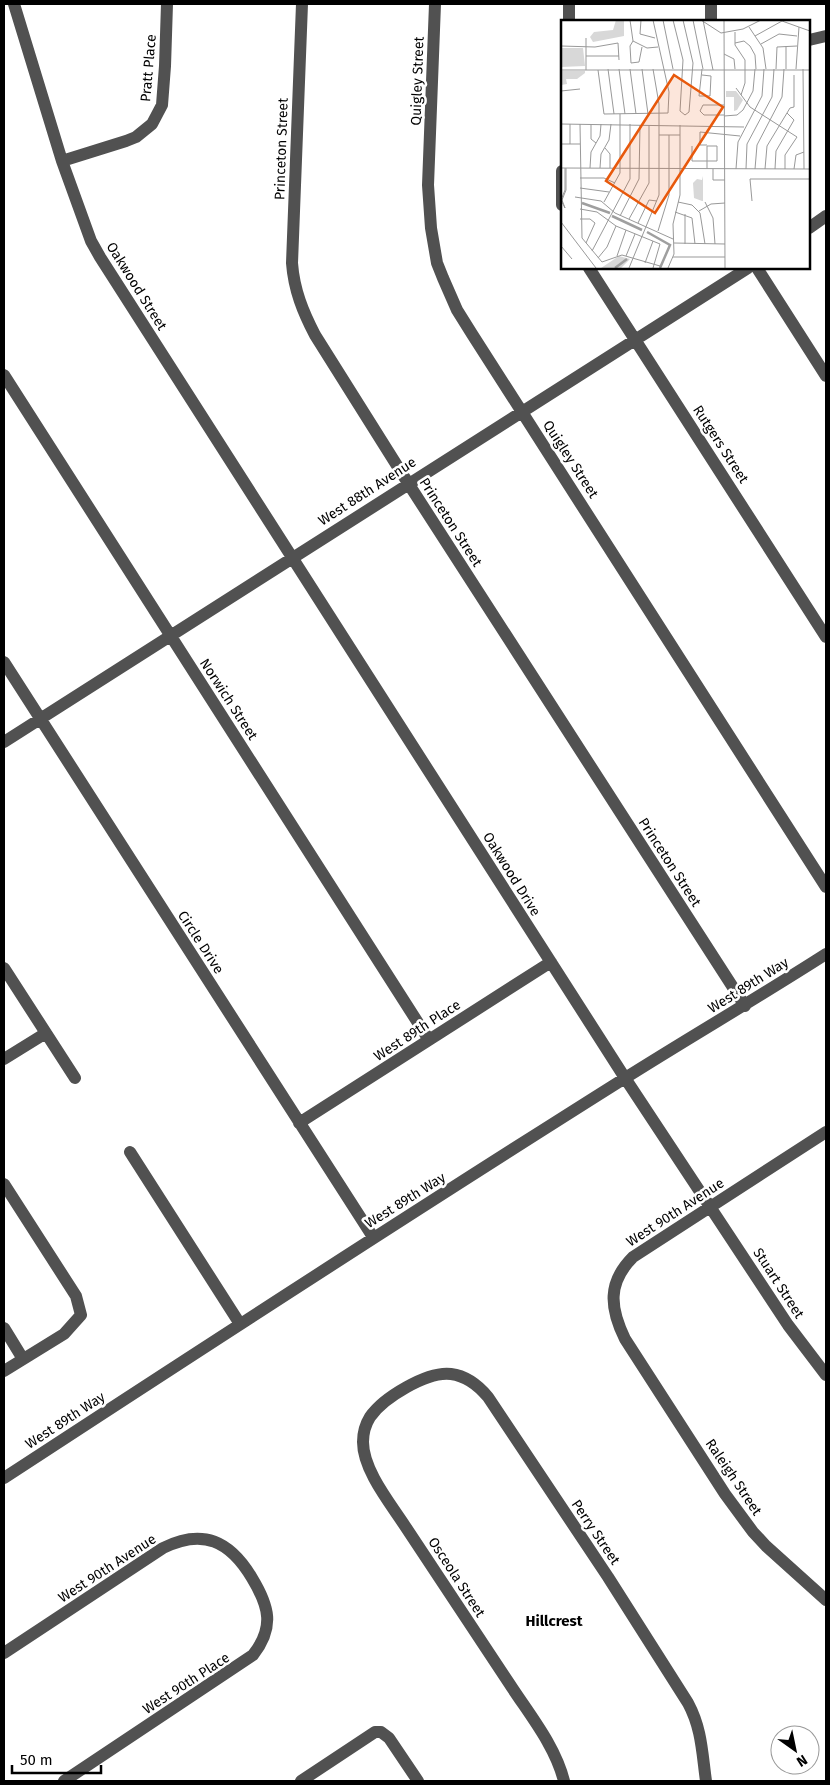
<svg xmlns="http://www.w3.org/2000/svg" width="830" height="1785" viewBox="0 0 830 1785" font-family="'Fira Sans',sans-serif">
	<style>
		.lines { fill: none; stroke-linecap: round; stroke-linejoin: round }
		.minor { stroke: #515151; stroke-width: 12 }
		.labels { text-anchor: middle; stroke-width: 5; stroke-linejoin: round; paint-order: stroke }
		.street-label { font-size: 14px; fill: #000; stroke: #fff }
		.neighbourhood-label { font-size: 15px; font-weight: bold; fill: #000; stroke: #fff }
		.inset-river { fill: none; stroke: #9f9f9f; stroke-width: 2.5 }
		.inset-road { fill: none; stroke: #999; stroke-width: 1 }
		.view { fill: #e8590c; fill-opacity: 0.15; stroke: #e8590c; stroke-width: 2.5 }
		.inset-edge { fill: none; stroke: #000; stroke-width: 2.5 }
	</style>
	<rect width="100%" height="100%" fill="#fff"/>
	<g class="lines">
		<!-- minor -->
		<path class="minor" d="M 14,4 L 62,161 L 91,241 L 100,257 L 625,1078 L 788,1325 L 826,1375
			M 302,4 L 292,263 C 294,290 303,312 315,335 L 408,483 L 745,1006
			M 435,4 L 428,185 L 431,228 L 437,263 L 443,278 L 457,310 L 472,334 L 826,887
			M 569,21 L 569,4
			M 711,21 L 711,4
			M 809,40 L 826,36
			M 62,161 L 126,141 L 136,137 L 152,124 L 162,105 L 165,66 L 167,4
			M 562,171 L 562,205
			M 809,228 L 826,216
			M 589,268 L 826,637
			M 757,268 L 826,376
			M 4,375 L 429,1040
			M 4,662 L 373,1237
			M 4,742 L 748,268
			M 4,968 L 75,1078
			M 4,1059 L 46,1033
			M 299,1123 L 551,962
			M 826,1132 L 633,1257 C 607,1283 610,1308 625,1339 L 725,1494 L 753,1532 L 766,1546 L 826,1600
			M 130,1152 L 240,1324
			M 4,1184 L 76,1296 L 81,1315 L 64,1334 L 4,1371
			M 4,1328 L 23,1359
			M 4,1478 C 209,1344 414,1211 622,1080 C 690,1037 759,997 826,954
			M 4,1653 L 163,1548 C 203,1528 230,1541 252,1578 C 269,1606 275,1627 253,1655 L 64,1781
			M 301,1781 L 375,1732 L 381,1732 L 389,1738 L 418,1781
			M 564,1781 C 555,1745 529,1714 509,1683 C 474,1631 440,1578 405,1526 C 390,1503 363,1470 363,1442 C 363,1434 365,1425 370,1417 C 383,1398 427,1371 451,1374 C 467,1376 478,1385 488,1397 L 608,1577 L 688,1703 C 702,1729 702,1753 706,1781"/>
	</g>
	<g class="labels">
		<!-- street labels -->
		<g class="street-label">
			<text transform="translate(148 68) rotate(-85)" y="5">Pratt Place</text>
			<text transform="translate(417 81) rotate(-88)" y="5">Quigley Street</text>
			<text transform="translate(281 149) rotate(-88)" y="5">Princeton Street</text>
			<text transform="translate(137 286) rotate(58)" y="5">Oakwood Street</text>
			<text transform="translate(721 444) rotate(57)" y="5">Rutgers Street</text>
			<text transform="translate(571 459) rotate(57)" y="5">Quigley Street</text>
			<text transform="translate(367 491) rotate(-33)" y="5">West 88th Avenue</text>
			<text transform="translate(451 522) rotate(57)" y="5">Princeton Street</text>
			<text transform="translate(229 699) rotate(57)" y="5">Norwich Street</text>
			<text transform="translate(670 862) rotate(57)" y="5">Princeton Street</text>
			<text transform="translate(512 874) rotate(58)" y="5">Oakwood Drive</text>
			<text transform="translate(201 942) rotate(57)" y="5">Circle Drive</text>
			<text transform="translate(748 985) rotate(-32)" y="5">West 89th Way</text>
			<text transform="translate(417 1030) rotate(-33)" y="5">West 89th Place</text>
			<text transform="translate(405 1200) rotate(-32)" y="5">West 89th Way</text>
			<text transform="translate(675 1212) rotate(-33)" y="5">West 90th Avenue</text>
			<text transform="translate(779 1283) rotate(57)" y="5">Stuart Street</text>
			<text transform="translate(65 1420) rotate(-33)" y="5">West 89th Way</text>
			<text transform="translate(734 1477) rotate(56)" y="5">Raleigh Street</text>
			<text transform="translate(596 1532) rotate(56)" y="5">Perry Street</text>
			<text transform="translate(107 1568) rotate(-33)" y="5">West 90th Avenue</text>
			<text transform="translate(457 1577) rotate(57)" y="5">Osceola Street</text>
			<text transform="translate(186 1683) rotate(-33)" y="5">West 90th Place</text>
		</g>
		<!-- neighbourhood labels -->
		<g class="neighbourhood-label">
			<text x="554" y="1626">Hillcrest</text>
		</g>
	</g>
	<!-- overview -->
	<g transform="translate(561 20)">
		<rect width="249" height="249" fill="#fff"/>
		<path d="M 55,0 L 63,0 L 63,16 L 32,22 L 29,17 L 33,12 L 52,10 ZM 0,28 L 22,28 L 24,46 L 0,47 ZM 0,51 L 24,51 L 24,53 L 16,59 L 5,59 L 6,64 L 0,65 L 0,70 ZM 165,71 L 175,71 L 182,80 L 176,90 L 173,91 L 173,77 L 165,77 ZM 142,156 L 142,181 L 141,181 L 133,178 L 132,163 L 136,159 L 141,160 ZM 58,236 L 69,239 L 60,248 L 40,248 Z" fill="#d8d8d8"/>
		<path class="inset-river" d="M 21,183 L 49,193M 51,196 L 81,210M 86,212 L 109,225 L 99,248M 54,248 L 66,239"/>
		<path class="inset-road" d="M 69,0 L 72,21 L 86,28 L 97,27M 80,0 L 79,14 L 94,18M 102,0 L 112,49M 112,0 L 122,40 L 119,91 L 124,95 L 128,92 L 132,43 L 122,0M 132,0 L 142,49M 140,0 L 160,13 L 182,9 L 200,0M 142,0 L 152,50M 163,0 L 164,248M 188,7 L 202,28 L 205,49M 174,12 L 174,25 L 184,40 L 184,63 L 180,75M 194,16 L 221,1 L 249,11M 25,18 L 25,50M 72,21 L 69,26 L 70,43 L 78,42 L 81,27M 174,23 L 183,21 L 189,26 L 194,35 L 195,49M 200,24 L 218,14 L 236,16M 0,26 L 34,27 L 57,23 L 58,40M 163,34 L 173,39 L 174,49M 25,36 L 58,36M 47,49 L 53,94M 58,49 L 64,94M 69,49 L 75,94M 81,49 L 87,94M 141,49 L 138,76 L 149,76 L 150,56 L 141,55M 215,49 L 216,27 L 236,26M 225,49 L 225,26M 235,49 L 238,7M 242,49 L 243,149M 0,50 L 249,50M 37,50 L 43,94 L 107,93 L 108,72 L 92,0M 233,55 L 233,87M 175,68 L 189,87 L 236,117M 0,71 L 19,69M 163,85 L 142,85 L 139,91 L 143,95 L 163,95M 163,96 L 176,95 L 182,90 L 192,71 L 194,49M 0,104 L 183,107M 9,104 L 9,124M 19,104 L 21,218 L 41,242 L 61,235 L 99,246M 30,104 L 30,119 L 35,123M 98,115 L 119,115M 0,124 L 19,124M 146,125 L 139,125 L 139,112 L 179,116M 131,126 L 131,141 L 156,141 L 156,126 L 146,126 L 146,149M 44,128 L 49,134 L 49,148M 0,148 L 249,149M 4,148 L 4,170 L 0,180 L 4,188 L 1,180 L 5,170 L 5,148M 29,148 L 30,132 L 39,116 L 40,104M 39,148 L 40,134 L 48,120 L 50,104M 152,149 L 152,160 L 164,160M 175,149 L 177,122 L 201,76 L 203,49M 185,149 L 186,124 L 211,77 L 213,49M 194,149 L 196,125 L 221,77 L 223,49M 204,149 L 206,126 L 229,88 L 233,87M 214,149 L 215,131 L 233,100 L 226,93M 224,149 L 224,135 L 236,117M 233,149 L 235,135 L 243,132M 19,158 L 43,158 L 54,163M 19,168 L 48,172M 14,177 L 40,181 L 54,193 L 112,219M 191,181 L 189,159 L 249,159M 43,182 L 59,153 L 59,94M 117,182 L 131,185 L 139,193 L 144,224M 144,182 L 152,198 L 154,224M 19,189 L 36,192 L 55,206 L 99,224 L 92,248M 138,191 L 150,184 L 164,183M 114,192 L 131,198 L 134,224M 59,196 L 78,159 L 79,105M 19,199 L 29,199 L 34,203 L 25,223M 68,199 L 88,163 L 88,105M 0,202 L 35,248M 77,203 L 88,180 L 96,181M 97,211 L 108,175 L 108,115M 113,223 L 164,224M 124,224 L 124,194M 0,226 L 11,239M 31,231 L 69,159 L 69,104M 56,236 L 65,210M 65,236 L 74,214M 112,237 L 164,237M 37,238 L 46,227 L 55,206M 84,243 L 92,221M 68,248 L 98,175 L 98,84 L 92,49M 107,248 L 113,234 L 112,204 L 119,175 L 119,105"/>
		<path class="view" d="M 113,55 L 162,87 L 94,193 L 45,161 Z"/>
		<rect width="249" height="249" class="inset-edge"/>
	</g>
	<!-- border -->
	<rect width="830" height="1785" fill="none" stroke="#000000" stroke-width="10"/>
	<!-- north arrow -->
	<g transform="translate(795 1750) rotate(147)"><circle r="24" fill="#ffffff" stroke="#999999"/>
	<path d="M0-4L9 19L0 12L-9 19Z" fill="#000000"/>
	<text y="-8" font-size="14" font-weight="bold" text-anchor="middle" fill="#000000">N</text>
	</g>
	<!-- scale -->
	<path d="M12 1765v8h89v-8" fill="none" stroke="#000000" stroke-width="2.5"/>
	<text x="20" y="1765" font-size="15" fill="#000000" stroke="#ffffff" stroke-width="4" paint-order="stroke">50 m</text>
</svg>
